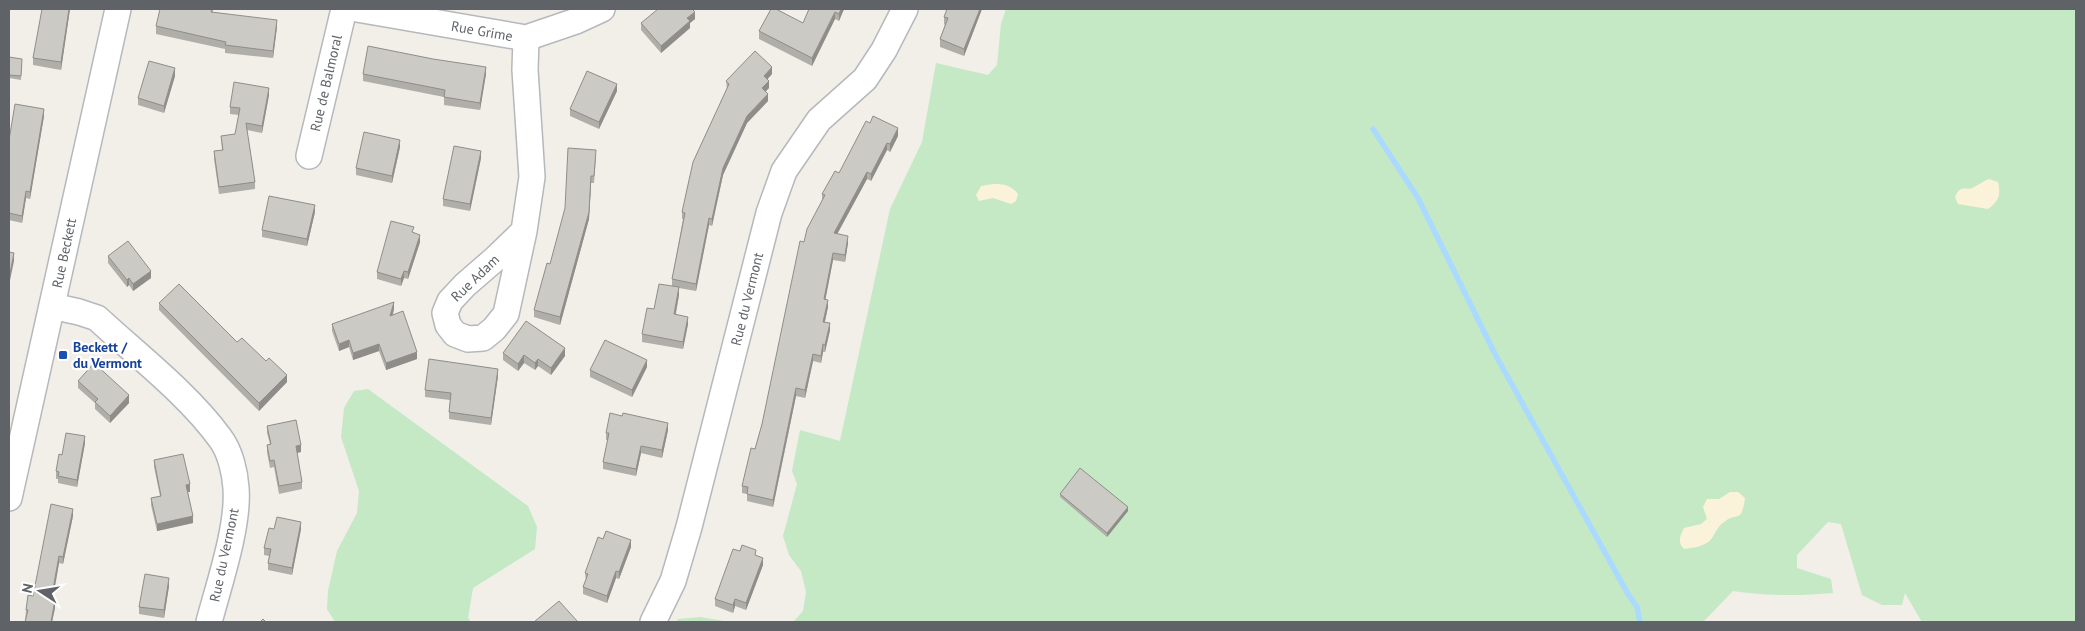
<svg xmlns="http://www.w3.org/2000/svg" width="2085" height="631" viewBox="0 0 2085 631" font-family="'PT Sans',sans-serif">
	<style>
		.green { fill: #c5e8c5 }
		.sand { fill: #fbf3d9 }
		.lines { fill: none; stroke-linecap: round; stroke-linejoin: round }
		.stream { stroke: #aadaff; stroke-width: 5.5 }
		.minor-casing { stroke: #b5b8bc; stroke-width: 28 }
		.minor { stroke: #fff; stroke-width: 25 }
		.wall { fill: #afaea9 }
		.shaded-wall { fill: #8f8d8a }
		.building { fill: #cccac5; stroke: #8f8d8a }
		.transit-dot { fill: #1a4fb4; stroke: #fff; stroke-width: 2 }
		.labels { text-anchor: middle; stroke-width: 4.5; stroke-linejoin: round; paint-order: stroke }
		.street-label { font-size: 14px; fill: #5f6368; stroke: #fff }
		.transit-label { font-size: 14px; font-weight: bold; fill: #164399; stroke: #fff; text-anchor: start }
	</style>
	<rect width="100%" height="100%" fill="#f1efe8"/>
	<!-- green -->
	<path class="green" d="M 1006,9 L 2076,9 L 2076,622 L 1922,622 L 1905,593 L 1902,605 L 1882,605 L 1862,595 L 1841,524 L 1828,522 L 1797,555 L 1797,568 L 1831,579 L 1833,593 C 1801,596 1765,596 1733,591 L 1703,622 L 676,622 L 678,619 L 700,617 L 730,622 L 794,621 L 803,611 L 806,592 L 801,571 L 789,555 L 783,536 L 797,484 L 792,471 L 800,430 L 840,441 L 890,209 L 922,142 L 936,63 L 988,75 L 997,65 L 1001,24 Z
		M 368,389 L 528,506 L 537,527 L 535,549 L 473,588 L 468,618 L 471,622 L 335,622 L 327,609 L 328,591 L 337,551 L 357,513 L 359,491 L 341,437 L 344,408 L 354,391 Z"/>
	<!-- sand -->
	<path class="sand" d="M 1989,179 L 1998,182 C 2001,195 1999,201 1988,209 L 1958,204 L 1955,197 C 1961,183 1965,192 1974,187 C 1980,184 1983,181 1989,179 Z
		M 993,184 C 1004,184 1011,185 1018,194 L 1016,201 L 1011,204 L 993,198 L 979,201 L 976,195 L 981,186 Z
		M 1730,492 L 1738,492 L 1745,498 C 1741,525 1738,511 1724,522 C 1718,526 1716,532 1712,538 C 1707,546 1693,548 1684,549 C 1677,542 1680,536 1684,528 L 1701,524 L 1707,519 L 1703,507 L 1707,499 L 1719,499 Z"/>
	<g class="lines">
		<!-- stream -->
		<path class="stream" d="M 1373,129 L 1418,198 L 1495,354 L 1628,594 L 1637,607 L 1640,622"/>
		<!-- minor casing -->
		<g class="minor-casing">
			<path id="minor" d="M 357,9 L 526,38 L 576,21 L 602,9
				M 309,156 L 344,9
				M 524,231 L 495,259 L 465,285 L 450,301 L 445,313 L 448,325 L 455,334 L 468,339 L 483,338 L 494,329 L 506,314 L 524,231 L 532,177 L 525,70 L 526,38
				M 52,306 L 79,312 L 97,318 C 137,355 188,394 220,438 C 230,451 235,472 236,488 C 239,526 219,584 209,622
				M 9,498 L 118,9
				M 653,622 L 673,581 L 689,527 L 769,213 L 784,171 L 819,120 L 865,79 L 884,50 L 905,9"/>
		</g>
		<!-- minor -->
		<use href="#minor" class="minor"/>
	</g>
	<!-- wall -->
	<path class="wall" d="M 70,9 L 61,70 L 33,65 L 33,58 Z
		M 213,9 L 213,12 L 277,27 L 273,58 L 225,53 L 225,49 L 156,34 L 156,26 Z
		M 844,9 L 839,21 L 835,19 L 812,66 L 759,39 L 759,31 L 803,23 Z
		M 982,9 L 964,56 L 940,47 L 940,39 L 945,25 L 944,24 L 944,17 Z
		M 695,19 L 690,23 L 690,28 L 661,53 L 641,30 L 641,23 Z
		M 9,57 L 22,62 L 21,80 L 9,78 Z
		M 363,74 L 486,74 L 480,110 L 444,105 L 444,97 L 363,81 Z
		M 772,74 L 767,79 L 769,88 L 766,91 L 768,101 L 747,123 L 723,175 L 712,226 L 709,225 L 696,291 L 679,288 L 679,295 L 676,314 L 688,324 L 683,349 L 642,342 L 642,334 L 654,309 L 672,286 L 672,279 L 683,219 L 682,219 L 682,212 L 727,89 L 726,81 Z
		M 175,76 L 164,113 L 138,105 L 138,98 Z
		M 617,91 L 599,129 L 570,116 L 570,109 Z
		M 269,95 L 262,133 L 247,130 L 255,182 L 255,189 L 219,194 L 214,159 L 214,151 L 222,150 L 221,136 L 235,134 L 239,115 L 230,114 L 230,107 Z
		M 44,116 L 30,199 L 26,198 L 22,223 L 9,220 L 9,140 Z
		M 898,136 L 890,152 L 887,150 L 871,181 L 867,179 L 837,234 L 848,243 L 845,262 L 833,260 L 825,300 L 828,307 L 825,322 L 830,330 L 825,352 L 823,352 L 821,363 L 813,361 L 805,398 L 796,396 L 773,507 L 747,501 L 747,494 L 742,493 L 742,486 L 755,449 L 762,424 L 804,242 L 822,201 L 822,194 L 839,173 Z
		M 400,147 L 392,183 L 356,175 L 356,168 Z
		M 596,157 L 594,183 L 591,183 L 589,219 L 560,325 L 534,317 L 534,310 Z
		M 481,158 L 470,211 L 443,206 L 443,199 Z
		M 315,212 L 307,246 L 262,237 L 262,230 Z
		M 414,233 L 420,242 L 408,279 L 404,278 L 401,286 L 377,279 L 377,272 Z
		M 108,256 L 151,278 L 133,291 L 129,285 L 127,287 L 108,263 Z
		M 159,303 L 237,342 L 287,382 L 259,411 L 159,310 Z
		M 394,309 L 393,315 L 417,359 L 386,370 L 379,351 L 353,360 L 349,347 L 339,351 L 332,331 L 332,324 Z
		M 503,353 L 565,356 L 551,375 L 538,366 L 535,370 L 524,363 L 518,371 L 503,360 Z
		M 647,367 L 632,397 L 590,377 L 590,370 Z
		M 498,376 L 491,425 L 449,419 L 449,412 L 450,400 L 425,397 L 425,390 Z
		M 78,381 L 129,403 L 110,423 L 95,409 L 95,403 L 78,388 Z
		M 267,426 L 301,452 L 297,453 L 302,482 L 302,489 L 279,494 L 274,467 L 270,468 L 267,452 L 267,445 L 270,444 L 267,433 Z
		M 668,430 L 662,458 L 641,453 L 636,476 L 603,469 L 603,462 L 608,440 L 606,440 L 606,433 Z
		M 85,443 L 77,487 L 58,483 L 58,479 L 56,479 L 56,471 Z
		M 154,460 L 190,492 L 188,492 L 193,523 L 157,531 L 151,505 L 151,498 L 160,496 L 154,467 Z
		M 1060,494 L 1128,511 L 1107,537 L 1060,497 Z
		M 73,516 L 63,564 L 59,563 L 53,600 L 55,608 L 52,622 L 25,622 L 26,610 Z
		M 274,529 L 301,529 L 292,575 L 268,570 L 268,563 L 269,556 L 264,555 L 264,548 Z
		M 631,547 L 619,579 L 616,578 L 607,603 L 583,594 L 583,587 L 586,581 L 585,573 Z
		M 756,556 L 763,565 L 746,610 L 735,606 L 733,613 L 715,606 L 715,599 Z
		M 169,586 L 164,618 L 139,614 L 139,607 Z"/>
	<!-- shaded-wall -->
	<path class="shaded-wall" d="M 69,9 L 70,9 L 61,70 L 61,62 Z
		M 841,9 L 844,9 L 839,21 L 839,14 Z
		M 980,9 L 982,9 L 964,56 L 964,49 Z
		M 695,12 L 695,19 L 690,23 L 690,28 L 661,53 L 661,46 L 687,18 Z
		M 835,12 L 835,19 L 812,66 L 812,58 Z
		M 277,20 L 277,27 L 273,58 L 273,51 Z
		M 486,67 L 486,74 L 480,110 L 480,103 Z
		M 772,67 L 772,74 L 764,83 L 764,76 Z
		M 175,68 L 175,76 L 164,113 L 164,106 Z
		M 769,81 L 769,88 L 762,95 L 762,88 Z
		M 617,84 L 617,91 L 599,129 L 599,122 Z
		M 269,88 L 269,95 L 262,133 L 262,126 Z
		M 768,94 L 768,101 L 747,123 L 723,175 L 712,226 L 712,219 L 723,168 L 747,116 Z
		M 44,109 L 44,116 L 30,199 L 30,192 Z
		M 898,128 L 898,136 L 890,152 L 890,144 Z
		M 400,140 L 400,147 L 392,183 L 392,176 Z
		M 887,143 L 887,150 L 871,181 L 871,174 Z
		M 481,151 L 481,158 L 470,211 L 470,204 Z
		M 867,172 L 867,179 L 834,240 L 834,233 Z
		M 591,183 L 589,219 L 560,325 L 560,317 Z
		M 26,191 L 26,198 L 22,223 L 22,216 Z
		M 315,205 L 315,212 L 307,246 L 307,239 Z
		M 709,218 L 709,225 L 696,291 L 696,284 Z
		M 420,235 L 420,242 L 408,279 L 408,272 Z
		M 848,236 L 848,243 L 845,262 L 845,255 Z
		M 14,253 L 14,261 L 9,285 L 9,278 Z
		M 833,253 L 833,260 L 824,307 L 824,299 Z
		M 151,271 L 151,278 L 133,291 L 133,284 Z
		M 404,271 L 404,278 L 401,286 L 401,279 Z
		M 129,278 L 129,285 L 127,287 L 127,280 Z
		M 679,287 L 679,295 L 674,321 L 674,314 Z
		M 828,300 L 828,307 L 823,329 L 823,322 Z
		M 394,302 L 394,309 L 390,323 L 390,316 Z
		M 688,317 L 688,324 L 683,349 L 683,342 Z
		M 830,323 L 830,330 L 825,352 L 825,345 Z
		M 349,340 L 349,347 L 339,351 L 339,344 Z
		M 379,344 L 379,351 L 353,360 L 353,353 Z
		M 823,344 L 823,352 L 821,363 L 821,356 Z
		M 565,348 L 565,356 L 551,375 L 551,368 Z
		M 417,352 L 417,359 L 386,370 L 386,363 Z
		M 813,354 L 813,361 L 805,398 L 805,390 Z
		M 524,355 L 524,363 L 518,371 L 518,364 Z
		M 538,359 L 538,366 L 535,370 L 535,363 Z
		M 647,360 L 647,367 L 632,397 L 632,390 Z
		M 498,369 L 498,376 L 491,425 L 491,418 Z
		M 287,375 L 287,382 L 259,411 L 259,403 Z
		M 796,388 L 796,396 L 773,507 L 773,500 Z
		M 129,395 L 129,403 L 110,423 L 110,416 Z
		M 668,423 L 668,430 L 662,458 L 662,450 Z
		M 85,436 L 85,443 L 77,487 L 77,480 Z
		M 301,445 L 301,452 L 296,453 L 296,446 Z
		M 641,446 L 641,453 L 636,476 L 636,469 Z
		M 190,484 L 190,492 L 186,492 L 186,485 Z
		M 1128,507 L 1128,511 L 1107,537 L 1107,533 Z
		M 73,509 L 73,516 L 63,564 L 63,557 Z
		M 193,516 L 193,523 L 157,531 L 157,524 Z
		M 301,522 L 301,529 L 292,575 L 292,568 Z
		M 631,540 L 631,547 L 619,579 L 619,572 Z
		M 59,556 L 59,563 L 51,607 L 51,600 Z
		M 763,558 L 763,565 L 746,610 L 746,603 Z
		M 616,571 L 616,578 L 607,603 L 607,596 Z
		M 169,578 L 169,586 L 164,618 L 164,610 Z
		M 735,599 L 735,606 L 733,613 L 733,605 Z
		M 55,600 L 55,608 L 52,622 L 51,622 Z"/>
	<!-- building -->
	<path class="building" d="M 42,9 L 69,9 L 61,62 L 33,58 Z
		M 160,9 L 212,9 L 211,12 L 277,20 L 273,51 L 225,45 L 226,42 L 156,26 Z
		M 658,9 L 692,9 L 695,12 L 687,18 L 690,21 L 661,46 L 641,23 Z
		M 771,9 L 776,9 L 803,23 L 809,9 L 841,9 L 839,14 L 835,12 L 812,58 L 759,31 Z
		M 947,9 L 980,9 L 964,49 L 940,39 L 948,18 L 944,17 Z
		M 368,46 L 433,59 L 486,67 L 480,103 L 444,97 L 445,90 L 363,74 Z
		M 755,51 L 772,67 L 764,76 L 769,81 L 762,88 L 768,94 L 747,116 L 723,168 L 712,219 L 709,218 L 696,284 L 672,279 L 685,213 L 682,212 L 693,162 L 729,84 L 726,81 Z
		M 9,57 L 22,59 L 21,76 L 9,75 Z
		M 149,61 L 175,68 L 164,106 L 138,98 Z
		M 587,71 L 617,84 L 599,122 L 570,109 Z
		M 234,82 L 269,88 L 262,126 L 246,123 L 255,182 L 219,187 L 214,151 L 223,150 L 221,136 L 235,134 L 240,108 L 230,107 Z
		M 15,104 L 44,109 L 30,192 L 26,191 L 22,216 L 9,213 L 9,140 Z
		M 873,116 L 898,128 L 890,144 L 887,143 L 871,174 L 867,172 L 834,233 L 848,236 L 845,255 L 833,253 L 824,299 L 828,300 L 823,322 L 830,323 L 825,345 L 823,344 L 821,356 L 813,354 L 805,390 L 796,388 L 773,500 L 747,494 L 748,487 L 742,486 L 751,448 L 755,449 L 762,424 L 800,241 L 804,242 L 807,229 L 825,195 L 822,194 L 835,171 L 839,173 L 866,121 L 870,123 Z
		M 364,132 L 400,140 L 392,176 L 356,168 Z
		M 454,146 L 481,151 L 470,204 L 443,199 Z
		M 568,148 L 596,150 L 594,176 L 591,176 L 589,212 L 560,317 L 534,310 L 547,263 L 550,264 L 565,208 Z
		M 269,196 L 315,205 L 307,239 L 262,230 Z
		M 391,221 L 414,227 L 412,232 L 420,235 L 408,272 L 404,271 L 401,279 L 377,272 Z
		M 128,241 L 151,271 L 133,284 L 129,278 L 127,280 L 108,256 Z
		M 9,252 L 14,253 L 9,278 Z
		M 179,284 L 237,342 L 242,338 L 266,361 L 269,358 L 287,375 L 259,403 L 159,303 Z
		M 659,284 L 679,287 L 674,314 L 688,317 L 683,342 L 642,334 L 647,308 L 654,309 Z
		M 394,302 L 390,316 L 403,311 L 417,352 L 386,363 L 379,344 L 353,353 L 349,340 L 339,344 L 332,324 Z
		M 526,321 L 565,348 L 551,368 L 538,359 L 535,363 L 524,355 L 518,364 L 503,353 Z
		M 605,340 L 647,360 L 632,390 L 590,370 Z
		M 429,359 L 498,369 L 491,418 L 449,412 L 451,393 L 425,390 Z
		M 94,363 L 129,395 L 110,416 L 95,402 L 98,399 L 78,381 Z
		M 610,413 L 622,416 L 623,413 L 668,423 L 662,450 L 641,446 L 636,469 L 603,462 L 609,433 L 606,433 Z
		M 296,420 L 301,445 L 296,446 L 302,482 L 279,486 L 274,460 L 270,461 L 267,445 L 271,444 L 267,426 Z
		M 66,433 L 85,436 L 77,480 L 58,476 L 59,472 L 56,471 L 59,454 L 62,455 Z
		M 183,454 L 190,484 L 186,485 L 193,516 L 157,524 L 151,498 L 161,496 L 154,460 Z
		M 1080,468 L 1128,507 L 1107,533 L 1060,494 Z
		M 51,504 L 73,509 L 63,557 L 59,556 L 51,600 L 55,600 L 51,622 L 25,622 L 28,610 L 26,610 L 28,595 L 33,596 Z
		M 277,517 L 301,522 L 292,568 L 268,563 L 271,549 L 264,548 L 269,528 L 274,529 Z
		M 606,531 L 631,540 L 619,572 L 616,571 L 607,596 L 583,587 L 588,574 L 585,573 L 598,537 L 603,539 Z
		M 742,545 L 756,550 L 755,555 L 763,558 L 746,603 L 735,599 L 733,605 L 715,599 L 733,549 L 740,551 Z
		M 145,574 L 169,578 L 164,610 L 139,607 Z
		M 559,601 L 578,622 L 534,622 Z
		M 263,619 L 266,622 L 260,622 Z"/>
	<!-- markers -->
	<rect class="transit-dot" x="58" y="350" width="10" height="10" rx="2.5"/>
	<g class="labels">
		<!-- street labels -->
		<g class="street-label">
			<text transform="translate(482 31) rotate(10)" y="5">Rue Grime</text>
			<text transform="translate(326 83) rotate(-77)" y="5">Rue de Balmoral</text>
			<text transform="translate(64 253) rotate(-78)" y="5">Rue Beckett</text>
			<text transform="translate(475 278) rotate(-44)" y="5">Rue Adam</text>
			<text transform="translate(747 299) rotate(-76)" y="5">Rue du Vermont</text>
			<text transform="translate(224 555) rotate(-78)" y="5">Rue du Vermont</text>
		</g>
		<!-- transit labels -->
		<g class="transit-label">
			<text x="73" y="352">Beckett /<tspan x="73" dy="16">du Vermont</tspan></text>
		</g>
	</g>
	<!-- border -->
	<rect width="2085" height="631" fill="none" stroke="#5f6368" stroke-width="20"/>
	<!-- north arrow -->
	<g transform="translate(40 591) rotate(282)" stroke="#ffffff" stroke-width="4" paint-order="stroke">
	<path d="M0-4L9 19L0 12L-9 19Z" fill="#5f6368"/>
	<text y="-8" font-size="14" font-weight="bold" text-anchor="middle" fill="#5f6368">N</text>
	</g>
</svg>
